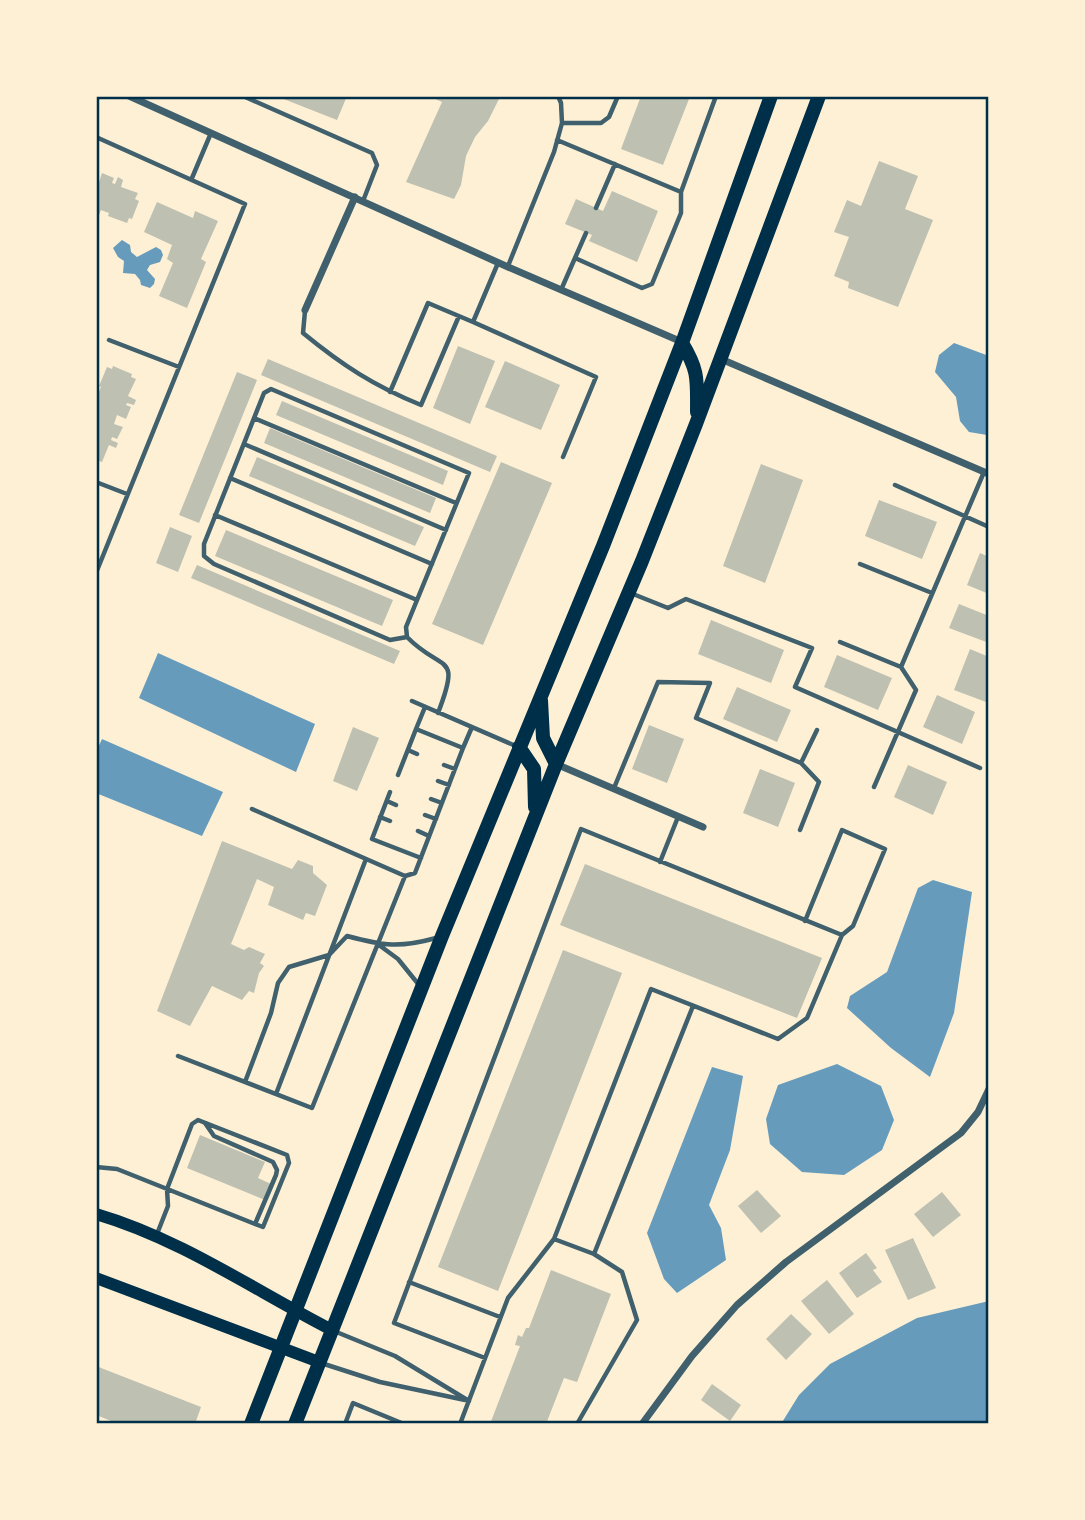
<svg xmlns="http://www.w3.org/2000/svg" width="1085" height="1520" viewBox="0 0 1085 1520" font-family="'Space Grotesk',sans-serif">
	<style>
		.water { fill: #669bbc }
		.building { fill: #bec0b2 }
		.lines { fill: none; stroke-linecap: round; stroke-linejoin: round }
		.service { stroke: #3f606c; stroke-width: 4.5 }
		.minor { stroke: #3f606c; stroke-width: 7 }
		.secondary { stroke: #003049; stroke-width: 12 }
		.primary { stroke: #003049; stroke-width: 14 }
		.neatline { fill: none; stroke: #003049; stroke-width: 2.5 }
	</style>
	<rect width="100%" height="100%" fill="#fdf0d5"/>
	<!-- water -->
	<path class="water" d="M 122,240 L 130,245 L 131,252 L 137,257 L 156,247 L 161,250 L 163,255 L 160,262 L 150,265 L 147,270 L 155,279 L 154,284 L 150,288 L 141,285 L 140,280 L 135,274 L 123,273 L 124,261 L 118,257 L 113,248 Z
		M 954,343 L 989,356 L 987,435 L 969,432 L 960,421 L 956,397 L 935,372 L 939,355 Z
		M 158,653 L 315,724 L 296,772 L 139,698 Z
		M 102,739 L 223,792 L 202,836 L 96,793 L 96,752 Z
		M 933,880 L 972,892 L 954,1013 L 930,1077 L 891,1048 L 847,1008 L 850,996 L 887,972 L 918,888 Z
		M 837,1064 L 881,1086 L 894,1120 L 882,1150 L 844,1175 L 802,1172 L 770,1144 L 766,1119 L 778,1085 Z
		M 712,1067 L 743,1076 L 730,1150 L 709,1205 L 721,1228 L 726,1260 L 677,1293 L 664,1279 L 647,1233 Z
		M 989,1301 L 989,1424 L 781,1424 L 799,1395 L 830,1364 L 917,1318 Z"/>
	<!-- building -->
	<path class="building" d="M 276,96 L 347,96 L 337,120 Z
		M 429,96 L 498,96 L 499,99 L 488,121 L 475,137 L 466,156 L 461,185 L 454,199 L 406,182 L 442,102 Z
		M 641,96 L 681,96 L 689,99 L 663,165 L 621,149 Z
		M 879,161 L 918,176 L 905,209 L 933,220 L 898,307 L 848,288 L 849,282 L 834,276 L 849,237 L 834,232 L 847,200 L 861,206 Z
		M 102,173 L 114,178 L 112,183 L 115,184 L 118,177 L 123,180 L 121,187 L 138,193 L 135,199 L 139,201 L 132,219 L 129,218 L 127,223 L 108,216 L 109,213 L 101,210 L 96,223 L 96,181 L 99,182 Z
		M 612,191 L 658,211 L 637,262 L 589,241 L 592,235 L 565,224 L 576,199 L 603,211 Z
		M 157,202 L 193,218 L 195,211 L 218,221 L 201,259 L 206,262 L 187,308 L 159,296 L 173,263 L 167,259 L 172,245 L 144,232 Z
		M 458,346 L 495,361 L 470,424 L 433,408 Z
		M 268,359 L 497,456 L 490,472 L 261,375 Z
		M 505,361 L 560,385 L 541,430 L 485,407 Z
		M 113,366 L 132,374 L 131,377 L 136,379 L 128,396 L 136,400 L 134,405 L 127,403 L 126,405 L 131,407 L 126,419 L 117,415 L 114,424 L 123,427 L 117,439 L 112,437 L 111,440 L 118,443 L 116,448 L 109,445 L 102,462 L 96,460 L 96,393 L 98,394 L 101,387 L 99,386 L 107,367 L 112,369 Z
		M 237,372 L 257,380 L 199,523 L 179,515 Z
		M 282,401 L 448,471 L 443,485 L 276,415 Z
		M 270,428 L 436,498 L 430,513 L 264,443 Z
		M 257,457 L 424,527 L 415,546 L 249,476 Z
		M 501,462 L 552,483 L 483,645 L 432,624 Z
		M 761,464 L 803,480 L 765,583 L 723,566 Z
		M 879,500 L 937,522 L 922,559 L 865,536 Z
		M 170,527 L 192,536 L 178,572 L 156,563 Z
		M 226,530 L 393,600 L 382,626 L 215,556 Z
		M 980,553 L 989,557 L 989,594 L 967,585 Z
		M 197,565 L 400,651 L 394,664 L 191,578 Z
		M 959,604 L 989,616 L 989,643 L 949,628 Z
		M 711,620 L 784,650 L 771,683 L 698,654 Z
		M 970,649 L 989,657 L 989,695 L 986,702 L 954,690 Z
		M 837,655 L 892,678 L 878,710 L 824,687 Z
		M 737,687 L 791,710 L 777,742 L 723,719 Z
		M 937,695 L 975,712 L 962,744 L 923,727 Z
		M 649,725 L 684,739 L 667,783 L 632,769 Z
		M 353,727 L 379,738 L 357,791 L 333,781 Z
		M 908,765 L 947,782 L 933,815 L 894,797 Z
		M 760,769 L 795,783 L 778,827 L 743,813 Z
		M 222,841 L 292,869 L 298,860 L 313,866 L 313,873 L 327,885 L 315,916 L 306,913 L 303,920 L 268,905 L 274,887 L 257,879 L 231,944 L 244,950 L 249,947 L 265,954 L 260,963 L 264,966 L 259,973 L 254,993 L 249,991 L 242,1000 L 212,986 L 190,1026 L 157,1011 Z
		M 585,864 L 822,958 L 797,1018 L 560,925 Z
		M 563,950 L 622,973 L 498,1291 L 438,1267 Z
		M 200,1135 L 265,1162 L 258,1178 L 271,1184 L 265,1200 L 187,1168 Z
		M 757,1190 L 781,1216 L 761,1233 L 738,1206 Z
		M 942,1192 L 961,1215 L 933,1237 L 914,1214 Z
		M 913,1238 L 936,1288 L 908,1300 L 885,1250 Z
		M 866,1253 L 877,1268 L 873,1270 L 882,1282 L 857,1298 L 839,1273 Z
		M 551,1270 L 611,1294 L 577,1382 L 564,1378 L 546,1424 L 490,1424 L 520,1346 L 515,1345 L 518,1335 L 522,1337 L 526,1328 L 529,1328 Z
		M 827,1280 L 854,1314 L 829,1334 L 801,1301 Z
		M 791,1314 L 812,1334 L 786,1360 L 766,1339 Z
		M 96,1366 L 201,1407 L 195,1424 L 119,1424 L 96,1415 Z
		M 712,1384 L 741,1405 L 730,1421 L 701,1400 Z"/>
	<g class="lines">
		<!-- service -->
		<path class="service" d="M 243,96 L 372,153 L 377,165 L 363,201
			M 562,123 L 601,123 L 609,117 L 618,96
			M 96,137 L 245,204 L 96,573
			M 557,140 L 681,192
			M 192,178 L 211,133
			M 596,208 L 615,164
			M 575,258 L 586,233
			M 508,266 L 554,152 L 562,123 L 561,103 L 558,96
			M 561,290 L 575,258 L 642,288 L 652,284 L 681,213 L 681,192 L 716,96
			M 305,311 L 303,333 C 342,365 374,386 421,405 L 459,316
			M 473,322 L 596,377 L 563,457
			M 109,340 L 179,367
			M 390,392 L 428,303 L 473,322 L 498,263
			M 254,418 L 456,503
			M 244,444 L 446,530
			M 230,478 L 432,564
			M 96,482 L 127,494
			M 895,485 L 989,527
			M 215,515 L 417,600
			M 860,564 L 932,593
			M 633,594 L 668,608 L 686,599 L 812,648 L 795,687 L 980,768
			M 407,637 L 390,640 L 214,564 L 204,556 L 204,544 L 264,393 L 271,389 L 469,473 L 406,627 L 407,637 C 442,673 462,651 438,713
			M 840,642 L 901,667 L 916,690 L 874,787
			M 901,667 L 984,472
			M 412,701 L 518,747
			M 425,707 L 416,729 L 463,748 L 472,727
			M 408,750 L 417,754
			M 444,765 L 455,769
			M 398,775 L 416,729
			M 438,781 L 449,785
			M 614,788 L 658,682 L 710,683 L 696,718 L 801,763 L 817,730
			M 390,792 L 372,839 L 421,858
			M 431,799 L 442,803
			M 387,801 L 396,805
			M 425,815 L 436,819
			M 380,817 L 390,821
			M 800,830 L 819,782 L 801,763
			M 418,831 L 429,836
			M 660,862 L 678,817
			M 405,876 L 415,873 L 463,748
			M 805,921 L 842,830 L 885,849 L 853,926 L 842,935
			M 379,945 L 398,959 L 419,985
			M 178,1056 L 312,1108 L 405,876 L 252,809
			M 245,1082 L 271,1013 L 278,983 L 289,967 L 329,955 L 347,936 C 384,946 400,948 436,938
			M 276,1094 L 366,859
			M 205,1123 L 214,1136 L 273,1162 L 277,1170 L 276,1175 L 255,1224
			M 96,1167 L 117,1169 L 255,1224 L 263,1227 L 289,1163 L 287,1155 L 198,1120 L 192,1124 L 167,1189 L 168,1206 L 157,1234
			M 554,1239 L 594,1254 L 693,1006
			M 409,1282 L 500,1317
			M 334,1331 L 395,1356 L 469,1401
			M 321,1363 L 380,1382 L 465,1400
			M 345,1424 L 353,1403 L 404,1424
			M 460,1424 L 508,1298 L 554,1239 L 651,989 L 778,1039 L 807,1018 L 842,935 L 581,829 L 394,1323 L 485,1358
			M 577,1424 L 637,1320 L 622,1272 L 594,1254"/>
		<!-- minor -->
		<path class="minor" d="M 129,96 L 508,267 L 682,342
			M 305,310 L 355,197
			M 721,359 L 989,474
			M 556,764 L 703,827
			M 642,1424 L 692,1356 L 737,1305 L 786,1262 L 961,1133 L 978,1112 L 989,1089"/>
		<!-- secondary -->
		<path class="secondary" d="M 96,1214 C 181,1239 254,1290 332,1330
			M 96,1278 L 319,1362"/>
		<!-- primary -->
		<path class="primary" d="M 682,343 C 699,371 697,380 697,412
			M 541,700 L 543,738 L 556,764
			M 519,747 L 534,769 L 535,807
			M 251,1424 L 442,936 L 603,546 L 682,343 L 771,96
			M 295,1424 L 556,764 L 642,561 L 696,424 L 819,96"/>
	</g>
	<!-- border -->
	<rect width="1085" height="1520" fill="none" stroke="#fdf0d5" stroke-width="196"/>
	<rect x="98" y="98" width="889" height="1324" class="neatline"/>
</svg>
